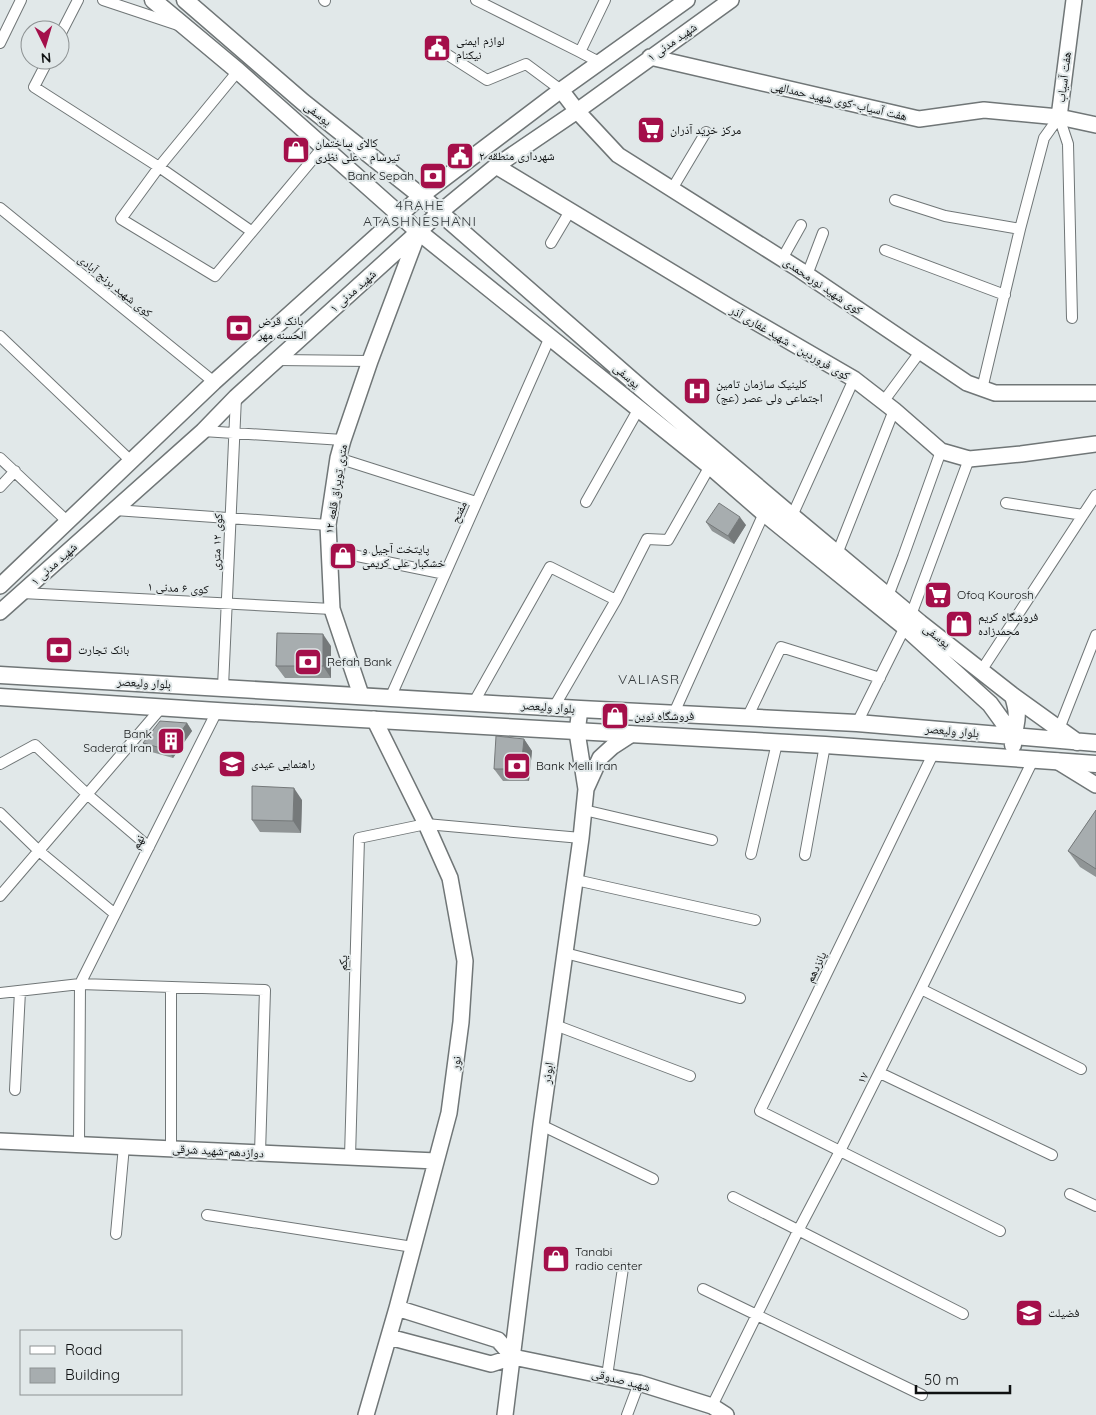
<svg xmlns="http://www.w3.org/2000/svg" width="1096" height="1415" viewBox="0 0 1096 1415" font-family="Quicksand,'Noto Naskh Arabic',sans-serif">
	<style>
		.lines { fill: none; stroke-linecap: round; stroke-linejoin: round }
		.street-casing { stroke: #707677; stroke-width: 12 }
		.secondary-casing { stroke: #707677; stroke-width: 18 }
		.primary-casing { stroke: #707677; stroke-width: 19 }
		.street { stroke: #fff; stroke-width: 10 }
		.secondary { stroke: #fff; stroke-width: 15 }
		.primary { stroke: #fff; stroke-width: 16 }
		.wall { fill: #909596 }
		.shaded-wall { fill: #75797a }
		.building { fill: #a7adaf; stroke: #75797a }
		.labels { text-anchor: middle; stroke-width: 4; stroke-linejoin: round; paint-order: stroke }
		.poi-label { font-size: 12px; fill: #0f1112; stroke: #e1e8e9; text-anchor: start }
		.street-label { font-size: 12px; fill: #0f1112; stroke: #e1e8e9 }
		.neighbourhood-label { font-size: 14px; letter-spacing: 1px; fill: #363b3d; stroke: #e1e8e9 }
	</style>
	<rect width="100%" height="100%" fill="#e1e8e9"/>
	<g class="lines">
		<!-- street casing -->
		<g class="street-casing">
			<path id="street" d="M 103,0 L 178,25
				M 324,0 L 325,1
				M 476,0 L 580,52
				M 60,35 L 78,0
				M 0,43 L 21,0
				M 437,48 L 487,80 L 526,64 L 561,90
				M 48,60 L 34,87 L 159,167 L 251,231
				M 599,62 L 580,52 L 605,0
				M 238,71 L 159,167 L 121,219 L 215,276 L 323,147
				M 1059,117 L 1068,144 L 1072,318
				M 672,189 L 706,132
				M 895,200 L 945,216 L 1020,229
				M 0,208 L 214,382
				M 551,243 L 570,211
				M 885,250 L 1005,295
				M 782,259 L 801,225
				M 807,275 L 823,233
				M 0,336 L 131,461
				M 277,360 L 370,361
				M 982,389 L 1020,229 L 1044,138 L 1059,117
				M 883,402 L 920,352
				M 203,431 L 343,440
				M 0,458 L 68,522
				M 338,458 L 476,502
				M 0,487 L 15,471
				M 586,502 L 638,410
				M 1006,503 L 1083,515
				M 115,510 L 328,525
				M 792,516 L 854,379
				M 328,550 L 445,574
				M 837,554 L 894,410
				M 22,593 L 332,609
				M 888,596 L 903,557 L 941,451
				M 911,615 L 969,459
				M 981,671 L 1096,495
				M 223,687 L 236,397
				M 391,696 L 550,337
				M 474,702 L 550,567 L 616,600
				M 554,707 L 616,600 L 647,539 L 668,540 L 710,466
				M 674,713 L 764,513
				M 748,716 L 781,647 L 880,678
				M 857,723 L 905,627
				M 1059,729 L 1096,635
				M 934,752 L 760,1111 L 1000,1231
				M 0,764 L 35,745 L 88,795 L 149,847
				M 584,810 L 712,840
				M 0,813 L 39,851 L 115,914
				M 751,854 L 777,743
				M 805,855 L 825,745
				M 576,880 L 755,920
				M 0,896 L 162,707
				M 565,953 L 740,998
				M 921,989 L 1081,1069
				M 0,993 L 80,984 L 265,990 L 260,1153
				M 555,1025 L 690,1076
				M 880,1073 L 1052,1155
				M 15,1090 L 20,991
				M 541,1125 L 653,1179
				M 79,1145 L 80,984 L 217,711
				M 171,1148 L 171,987
				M 350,1157 L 359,838 L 426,824 L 581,838
				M 1070,1194 L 1096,1206
				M 733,1197 L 963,1314
				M 207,1215 L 413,1247
				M 116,1234 L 124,1146
				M 703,1289 L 922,1395
				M 607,1376 L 623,1268
				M 712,1406 L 798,1231 L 840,1151 L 921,989 L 1033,760
				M 627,1415 L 639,1383"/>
		</g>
		<!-- secondary casing -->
		<g class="secondary-casing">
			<path id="secondary" d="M 650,57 L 919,119 L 984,110 L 1059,117 L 1096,125
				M 561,90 L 577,111 L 618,155 L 800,270 L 967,383 L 995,393 L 1096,393
				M 1059,117 L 1074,0
				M 496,166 L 728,306 L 854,379 L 894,410 L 941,451 L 969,459 L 1021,454 L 1096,444
				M 0,586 L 214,382 L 421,196 L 561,90 L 687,0
				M 0,612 L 203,431 L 236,397 L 439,213 L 496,166 L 577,111 L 731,0
				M 361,695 L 332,609 L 328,525 L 338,458 L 343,440 L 370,361 L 417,236
				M 1057,761 L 1096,785
				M 586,789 L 600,758 L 612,747 L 632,734
				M 0,1141 L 436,1161
				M 389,1337 L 491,1364 L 513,1357 L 498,1340 L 397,1308
				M 513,1357 L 639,1383 L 712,1406 L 726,1415
				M 366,1415 L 397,1308 L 449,1113 L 461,1022 L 465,961 L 450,878 L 426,824 L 374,719
				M 505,1415 L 541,1125 L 581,838 L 586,789 L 577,732 L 580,709"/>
		</g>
		<!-- primary casing -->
		<g class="primary-casing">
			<path id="primary" d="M 153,0 L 238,71 L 419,232 L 710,466 L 764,513 L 905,627 L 990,704 L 1014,737
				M 185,0 L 303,102 L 421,196 L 649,395 L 792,516 L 920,623 L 1013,696 L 1077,742
				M 0,675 L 580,709 L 857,723 L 1096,743
				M 1013,696 C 1021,721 1014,722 1013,745
				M 0,697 L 217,711 L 825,745 L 1096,764"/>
		</g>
		<!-- street -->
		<use href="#street" class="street"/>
		<!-- secondary -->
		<use href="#secondary" class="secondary"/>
		<!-- primary -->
		<use href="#primary" class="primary"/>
	</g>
	<!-- wall -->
	<path class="wall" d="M 706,522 L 746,525 L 734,544 L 712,531 Z
		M 331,646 L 331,678 L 285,678 L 276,666 Z
		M 187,723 L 192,731 L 173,758 L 148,751 L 143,743 Z
		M 524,739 L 532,751 L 529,781 L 503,781 L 494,769 Z
		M 302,800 L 301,833 L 260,832 L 252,820 Z
		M 1096,810 L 1096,877 L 1080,867 L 1068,851 Z"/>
	<!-- shaded-wall -->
	<path class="shaded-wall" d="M 740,517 L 746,525 L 734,544 L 728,536 Z
		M 323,634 L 331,646 L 331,678 L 323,666 Z
		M 187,723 L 192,731 L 173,758 L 168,750 Z
		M 524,739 L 532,751 L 529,781 L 521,769 Z
		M 294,788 L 302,800 L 301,833 L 293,821 Z"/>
	<!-- building -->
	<path class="building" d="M 719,503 L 740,517 L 728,536 L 706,522 Z
		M 277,633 L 323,634 L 323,666 L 276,666 Z
		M 160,721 L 187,723 L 168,750 L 143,743 Z
		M 496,736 L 524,739 L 521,769 L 494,769 Z
		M 252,786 L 294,788 L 293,821 L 252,820 Z
		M 1096,810 L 1096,869 L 1068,851 Z"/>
	<!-- icons -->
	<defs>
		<g id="civic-square" transform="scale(1.4375)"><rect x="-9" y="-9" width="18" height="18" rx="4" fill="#a40f4a" stroke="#e1e8e9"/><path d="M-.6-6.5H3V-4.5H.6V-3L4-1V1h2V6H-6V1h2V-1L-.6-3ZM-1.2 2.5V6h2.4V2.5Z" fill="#fff"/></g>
		<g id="supermarket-square" transform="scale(1.4375)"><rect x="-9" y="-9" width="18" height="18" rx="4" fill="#a40f4a" stroke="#e1e8e9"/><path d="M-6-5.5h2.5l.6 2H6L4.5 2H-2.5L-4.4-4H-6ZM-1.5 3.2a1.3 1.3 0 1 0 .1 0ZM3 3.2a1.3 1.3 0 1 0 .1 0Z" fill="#fff"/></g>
		<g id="shop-square" transform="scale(1.4375)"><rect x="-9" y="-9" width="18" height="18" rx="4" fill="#a40f4a" stroke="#e1e8e9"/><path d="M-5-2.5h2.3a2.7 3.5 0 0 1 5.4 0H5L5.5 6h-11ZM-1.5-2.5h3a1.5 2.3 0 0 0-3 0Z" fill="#fff"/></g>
		<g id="bank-square" transform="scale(1.4375)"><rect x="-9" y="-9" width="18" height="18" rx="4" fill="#a40f4a" stroke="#e1e8e9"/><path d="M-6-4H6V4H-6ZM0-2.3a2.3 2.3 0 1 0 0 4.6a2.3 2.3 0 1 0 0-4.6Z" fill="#fff"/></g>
		<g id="hospital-square" transform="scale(1.4375)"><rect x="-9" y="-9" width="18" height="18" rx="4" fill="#a40f4a" stroke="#e1e8e9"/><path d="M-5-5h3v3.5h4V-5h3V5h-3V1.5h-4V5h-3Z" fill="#fff"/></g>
		<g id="building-square" transform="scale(1.4375)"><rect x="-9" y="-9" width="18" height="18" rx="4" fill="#a40f4a" stroke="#e1e8e9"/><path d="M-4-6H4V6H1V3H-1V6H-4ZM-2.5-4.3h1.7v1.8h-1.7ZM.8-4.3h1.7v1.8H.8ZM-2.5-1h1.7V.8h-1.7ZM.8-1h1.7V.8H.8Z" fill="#fff"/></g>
		<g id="school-square" transform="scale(1.4375)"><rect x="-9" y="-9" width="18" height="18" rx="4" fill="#a40f4a" stroke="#e1e8e9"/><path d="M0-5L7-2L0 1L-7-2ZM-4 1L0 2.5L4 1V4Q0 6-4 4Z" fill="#fff"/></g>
	</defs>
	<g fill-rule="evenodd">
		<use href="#civic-square" x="437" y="48"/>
		<use href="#supermarket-square" x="651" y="130"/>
		<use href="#shop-square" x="296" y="150"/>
		<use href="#civic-square" x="460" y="156"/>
		<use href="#bank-square" x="433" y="176"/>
		<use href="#bank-square" x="239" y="328"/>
		<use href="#hospital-square" x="697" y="391"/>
		<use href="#shop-square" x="343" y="556"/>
		<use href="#supermarket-square" x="938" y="595"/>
		<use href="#shop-square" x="959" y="624"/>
		<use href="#bank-square" x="59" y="650"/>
		<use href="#bank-square" x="308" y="662"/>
		<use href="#shop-square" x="615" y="716"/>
		<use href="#building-square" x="171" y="741"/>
		<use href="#school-square" x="232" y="764"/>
		<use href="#bank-square" x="517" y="766"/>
		<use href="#shop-square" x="556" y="1259"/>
		<use href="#school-square" x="1029" y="1313"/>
	</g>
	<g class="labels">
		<!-- poi labels -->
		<g class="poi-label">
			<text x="456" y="45">لوازم ایمنی<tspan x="456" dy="14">نیکنام</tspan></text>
			<text x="670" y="134">مرکز خرید آذران</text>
			<text x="315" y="147">کالای ساختمان<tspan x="315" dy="14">تیرسام - علی نظری</tspan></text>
			<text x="479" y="160">شهرداری منطقه ۲</text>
			<text x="414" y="180" text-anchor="end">Bank Sepah</text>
			<text x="258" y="325">بانک قرض<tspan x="258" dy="14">الحسنه مهر</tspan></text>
			<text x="716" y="388">کلینیک سازمان تامین<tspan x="716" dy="14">اجتماعی ولی عصر (عج)</tspan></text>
			<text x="362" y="553">پایتخت آجیل و<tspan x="362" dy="14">خشکبار علی کریمی</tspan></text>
			<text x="957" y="599">Ofoq Kourosh</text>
			<text x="978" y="621">فروشگاه کریم<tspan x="978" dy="14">محمدزاده</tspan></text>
			<text x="78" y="654">بانک تجارت</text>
			<text x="327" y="666">Refah Bank</text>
			<text x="634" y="720">فروشگاه نوین</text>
			<text x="152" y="738" text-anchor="end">Bank<tspan x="152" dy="14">Saderat Iran</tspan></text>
			<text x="251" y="768">راهنمایی عیدی</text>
			<text x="536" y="770">Bank Melli Iran</text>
			<text x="575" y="1256">Tanabi<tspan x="575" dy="14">radio center</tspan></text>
			<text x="1048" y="1317">فضیلت</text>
		</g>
		<!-- street labels -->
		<g class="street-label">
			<text transform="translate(672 42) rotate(-35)" y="4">شهید مدنی ۱</text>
			<text transform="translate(1064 77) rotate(-83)" y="4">هفت آسیاب</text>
			<text transform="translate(839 101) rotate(13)" y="4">هفت آسیاب-کوی شهید حمدالهی</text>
			<text transform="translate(318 114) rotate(39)" y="4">یوسفی</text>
			<text transform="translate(115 286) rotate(39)" y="4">کوی شهید برنج آبادی</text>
			<text transform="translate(823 286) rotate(34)" y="4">کوی شهید نورمحمدی</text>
			<text transform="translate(353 291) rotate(-42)" y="4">شهید مدنی ۱</text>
			<text transform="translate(790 343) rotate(30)" y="4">کوی فروردین - شهید غفاری آذر</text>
			<text transform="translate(627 376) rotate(41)" y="4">یوسفی</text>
			<text transform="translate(336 489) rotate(-81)" y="4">۱۲ متری توپراق قلعه</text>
			<text transform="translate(459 512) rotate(-66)" y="4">مفتح</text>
			<text transform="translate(217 542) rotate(-87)" y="4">کوی ۱۲ متری</text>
			<text transform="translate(54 564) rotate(-42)" y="4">شهید مدنی ۱</text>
			<text transform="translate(178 588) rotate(3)" y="4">کوی ۶ مدنی ۱</text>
			<text transform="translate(937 636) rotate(38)" y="4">یوسفی</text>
			<text transform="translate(144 683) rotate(3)" y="4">بلوار ولیعصر</text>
			<text transform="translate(548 707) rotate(4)" y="4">بلوار ولیعصر</text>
			<text transform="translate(952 731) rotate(5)" y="4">بلوار ولیعصر</text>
			<text transform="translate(138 842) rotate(-63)" y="4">نهم</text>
			<text transform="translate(343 963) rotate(-88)" y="4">یکم</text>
			<text transform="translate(816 967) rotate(-64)" y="4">پانزدهم</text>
			<text transform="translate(456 1063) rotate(-82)" y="4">نور</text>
			<text transform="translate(548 1073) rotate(-82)" y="4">ابوذر</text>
			<text transform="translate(863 1078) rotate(-63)" y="4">۱۷</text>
			<text transform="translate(218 1151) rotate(3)" y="4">دوازدهم-شهید شرقی</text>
			<text transform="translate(621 1380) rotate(14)" y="4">شهید صدوقی</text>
		</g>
		<!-- neighbourhood labels -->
		<g class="neighbourhood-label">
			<text x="420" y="210">4RAHE<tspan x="420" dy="16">ATASHNESHANI</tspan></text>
			<text x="649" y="684">VALIASR</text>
		</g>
	</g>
	<!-- legend -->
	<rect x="20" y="1330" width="162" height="65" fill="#e1e8e9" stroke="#8d9293"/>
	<rect x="30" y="1346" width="25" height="8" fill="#ffffff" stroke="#8d9293"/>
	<text x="65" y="1355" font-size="15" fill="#0f1112">Road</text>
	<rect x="30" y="1368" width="25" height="15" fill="#a7adaf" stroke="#8d9293"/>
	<text x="65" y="1380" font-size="15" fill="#0f1112">Building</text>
	<!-- north arrow -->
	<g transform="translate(45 45) rotate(175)"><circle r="24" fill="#e1e8e9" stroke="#8d9293"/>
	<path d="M0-4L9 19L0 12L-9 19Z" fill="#a40f4a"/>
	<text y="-8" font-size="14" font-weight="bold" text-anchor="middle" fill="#0f1112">N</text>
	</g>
	<!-- scale -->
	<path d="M916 1385v8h94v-8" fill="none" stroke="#0f1112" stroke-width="2.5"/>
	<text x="924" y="1385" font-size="15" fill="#0f1112" stroke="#e1e8e9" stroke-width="4" paint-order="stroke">50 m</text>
</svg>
